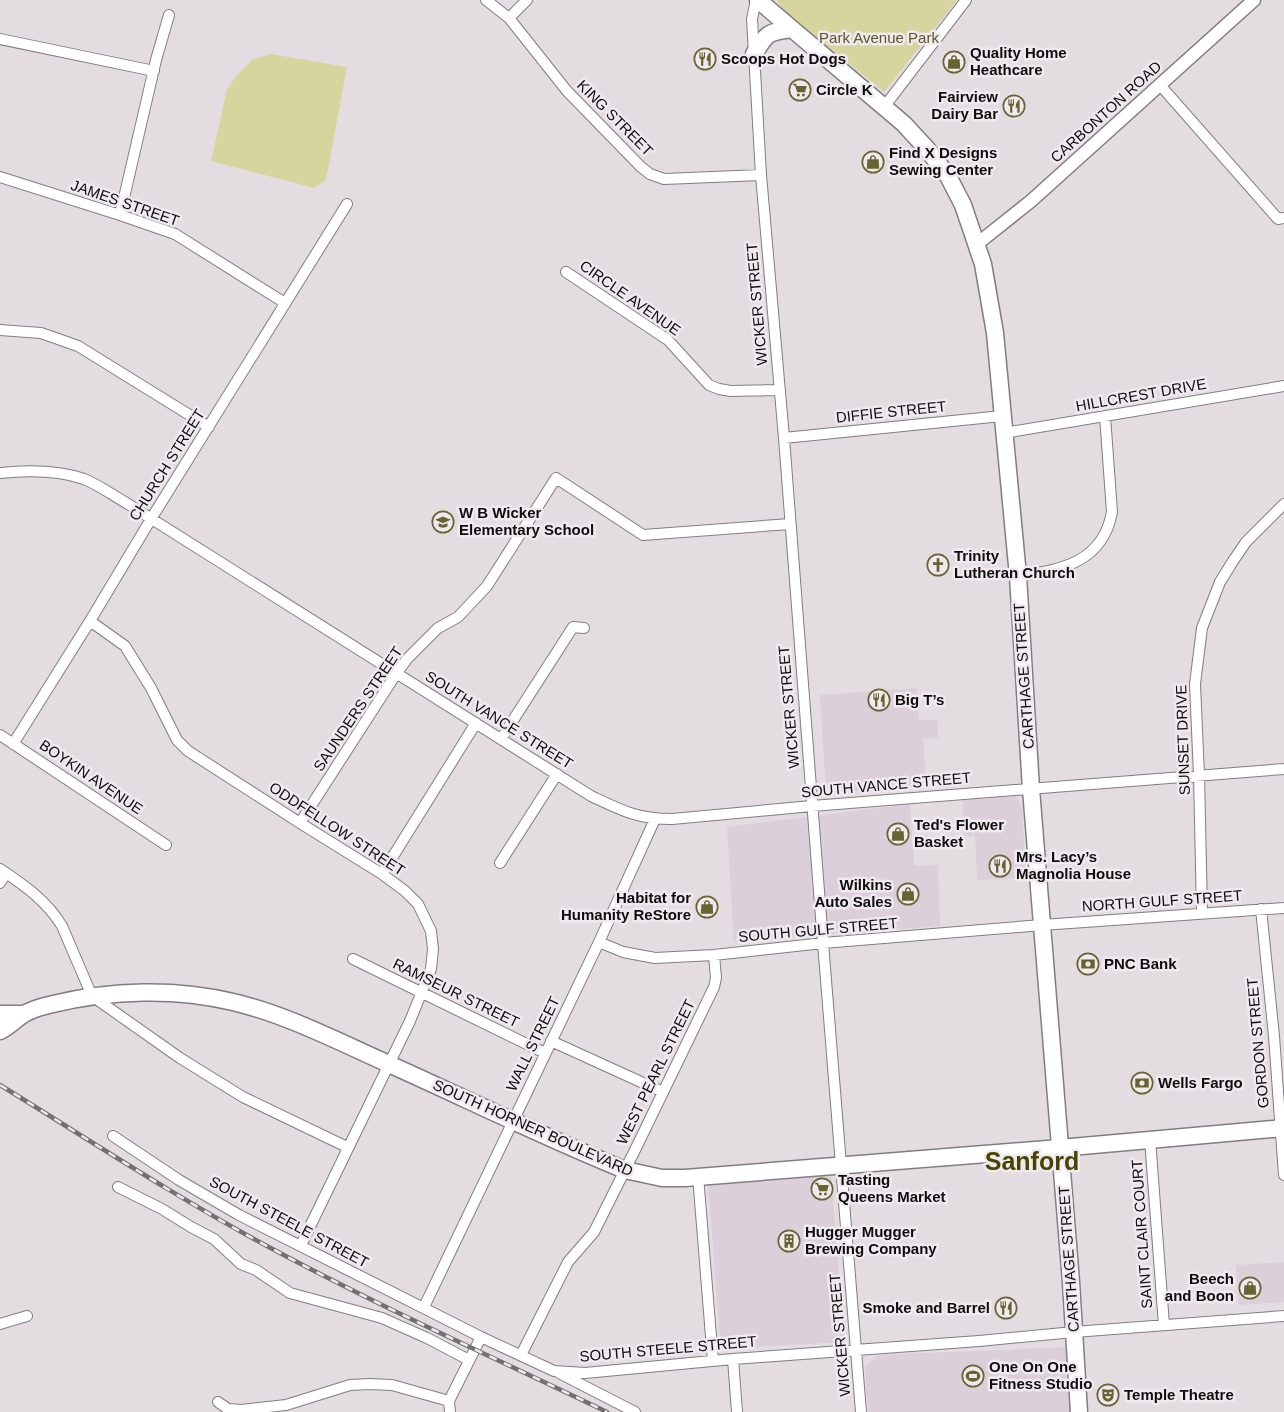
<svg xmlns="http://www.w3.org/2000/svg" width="1284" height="1412" viewBox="0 0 1284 1412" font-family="Helvetica,sans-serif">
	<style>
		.built { fill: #dbcfda }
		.green { fill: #d6d59e }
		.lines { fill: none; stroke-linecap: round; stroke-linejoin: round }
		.minor-casing { stroke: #827d81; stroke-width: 12 }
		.tertiary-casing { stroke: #827d81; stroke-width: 15 }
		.primary-casing { stroke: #827d81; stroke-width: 19 }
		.minor { stroke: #fff; stroke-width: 10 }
		.tertiary { stroke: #fff; stroke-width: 12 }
		.primary { stroke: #fff; stroke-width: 16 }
		.rail-casing { stroke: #737073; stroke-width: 4.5 }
		.rail { stroke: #f0eaf0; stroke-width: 2.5; stroke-dasharray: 8; stroke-linecap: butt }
		.labels { text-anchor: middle; stroke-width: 5; stroke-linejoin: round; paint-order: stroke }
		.park-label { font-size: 15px; fill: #595722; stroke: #f0eaf0 }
		.poi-label { font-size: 15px; font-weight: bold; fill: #0f0e0f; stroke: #f0eaf0; text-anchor: start }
		.street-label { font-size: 15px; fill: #0f0e0f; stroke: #f0eaf0 }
		.town-label { font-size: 25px; font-weight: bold; fill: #484402; stroke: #f0eaf0 }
	</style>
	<rect width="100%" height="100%" fill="#e3dde2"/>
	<!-- built -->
	<path class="built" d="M 917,688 L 919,720 L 937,720 L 938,738 L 923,739 L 926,786 L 826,793 L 820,695 Z
		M 1016,796 L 1022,808 L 1026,878 L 977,880 L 975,836 L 964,836 L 963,798 Z
		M 910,804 L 914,866 L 938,865 L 940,926 L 734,942 L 727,827 Z
		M 831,1173 L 844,1342 L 721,1349 L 708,1184 Z
		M 1284,1262 L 1284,1302 L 1239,1305 L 1236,1265 Z
		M 1069,1347 L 1073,1412 L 868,1412 L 865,1367 L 877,1355 Z"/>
	<!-- green -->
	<path class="green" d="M 777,0 L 957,0 L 884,92 L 783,10 Z
		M 271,54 L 347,67 L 326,180 L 314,188 L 211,161 L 227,89 L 237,75 L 252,60 Z"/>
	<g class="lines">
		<!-- minor casing -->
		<g class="minor-casing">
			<path id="minor" d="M 486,0 L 509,18 L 567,91 L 641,167 L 650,174 L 664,179 L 761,175
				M 756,0 L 752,19 L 761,175 L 784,438 L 823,943 L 861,1412
				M 509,18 L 527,0
				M 0,39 L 154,71
				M 1160,85 L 1278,219 L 1284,218
				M 884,107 L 966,0
				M 0,177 L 120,215 L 175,234 L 285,303
				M 120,215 L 156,60 L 169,15
				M 566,272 L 668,340 L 709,385 L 719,389 L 731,391 L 779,390
				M 0,330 L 41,333 L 78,346 L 209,427
				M 1004,433 L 1284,386
				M 784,438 L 1002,416
				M 0,473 C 29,470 57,470 84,479 C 99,485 114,496 128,504 L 591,796 C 621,810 637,819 672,819 L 812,806 L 1284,769
				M 1018,576 C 1062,570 1103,562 1112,512 L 1105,416
				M 90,621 L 125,646 L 151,688 L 177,740 L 188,751 L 300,823 L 382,874 L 405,891 L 418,904 L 431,931 L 433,949 L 431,969 L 410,1021 L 301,1245
				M 0,735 L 166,845
				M 501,739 L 573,627 L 584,628
				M 13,744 L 90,621 L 151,519 L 347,204
				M 300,823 L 396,674 L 407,659 L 438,628 L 458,617 L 487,586 L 556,478 L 643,535 L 790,524
				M 500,863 L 557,774
				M 0,869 C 24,885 47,901 62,926 L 92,996 L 180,1058 L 243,1097 L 347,1147
				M 382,874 L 476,723
				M 0,883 L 6,873
				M 1261,909 L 1274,1036 L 1284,1175
				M 1202,912 L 1199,775 L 1195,684 L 1202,628 L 1220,582 L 1233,561 L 1246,542 L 1284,504
				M 599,942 L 623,952 L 655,958 L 714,955 L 823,943 L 1042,925 L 1284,908
				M 353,959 L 545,1053
				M 551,1041 L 663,1092
				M 113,1136 L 179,1180 L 239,1215 L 481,1337 L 554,1371 L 585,1373 L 733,1359 L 979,1341 L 1074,1332 L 1284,1316
				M 1150,1139 L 1164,1325
				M 698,1176 L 713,1361
				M 118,1187 L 162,1209 L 191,1227 L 214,1239 L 241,1264 L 256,1270 L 290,1293 L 382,1318 L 427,1338 L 469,1360
				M 424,1307 L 599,942 L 655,819
				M 0,1324 L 27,1316
				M 521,1355 L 568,1262 L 594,1232 L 637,1146 L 714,987 L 716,978 L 714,955
				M 733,1359 L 737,1412
				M 559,1373 L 635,1412
				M 218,1402 L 228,1409 L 241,1410 L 286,1405 L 350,1385 L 369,1384 L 392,1385 L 449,1401
				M 450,1412 L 449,1401 L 481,1337"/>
		</g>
		<!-- tertiary casing -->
		<g class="tertiary-casing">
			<path id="tertiary" d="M 977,244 L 1031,201 L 1254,0"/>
		</g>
		<!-- primary casing -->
		<g class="primary-casing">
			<path id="primary" d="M 758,0 L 904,124 L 927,149 L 948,176 L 963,205 L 983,264 L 995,333 L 1018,576 L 1031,789 L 1071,1282 L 1079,1412
				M 754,54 C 767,33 767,32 792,29
				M 0,1014 L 23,1014
				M 0,1031 C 8,1027 14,1021 21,1016 C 29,1010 44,1006 53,1004 C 111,990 175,988 233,1002 C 288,1015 339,1042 391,1065 C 469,1100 546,1138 625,1170 L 662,1178 L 685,1178 L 1060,1148 L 1284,1128"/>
		</g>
		<!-- minor -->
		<use href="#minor" class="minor"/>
		<!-- tertiary -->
		<use href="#tertiary" class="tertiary"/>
		<!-- primary -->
		<use href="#primary" class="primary"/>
		<!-- rail casing -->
		<g class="rail-casing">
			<path id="rail" d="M 0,1085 C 88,1139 174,1196 265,1245 C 376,1305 493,1357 607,1412"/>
		</g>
		<!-- rail -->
		<use href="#rail" class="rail"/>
	</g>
	<!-- icons -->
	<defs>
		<g id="restaurant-ring" transform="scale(1.125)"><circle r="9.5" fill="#f0eaf0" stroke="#676431" stroke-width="1.5"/><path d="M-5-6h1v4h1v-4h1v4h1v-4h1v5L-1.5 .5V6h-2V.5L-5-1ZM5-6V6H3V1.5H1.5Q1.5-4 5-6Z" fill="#676431"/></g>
		<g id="shop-ring" transform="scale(1.125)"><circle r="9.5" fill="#f0eaf0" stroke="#676431" stroke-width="1.5"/><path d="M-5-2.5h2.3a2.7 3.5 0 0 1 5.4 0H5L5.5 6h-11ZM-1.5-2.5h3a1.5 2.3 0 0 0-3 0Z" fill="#676431"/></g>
		<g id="supermarket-ring" transform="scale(1.125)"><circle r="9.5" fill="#f0eaf0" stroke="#676431" stroke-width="1.5"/><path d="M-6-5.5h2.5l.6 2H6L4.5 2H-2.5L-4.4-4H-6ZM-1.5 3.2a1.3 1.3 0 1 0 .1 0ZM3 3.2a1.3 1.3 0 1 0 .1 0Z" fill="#676431"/></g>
		<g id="school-ring" transform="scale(1.125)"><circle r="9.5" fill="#f0eaf0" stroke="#676431" stroke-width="1.5"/><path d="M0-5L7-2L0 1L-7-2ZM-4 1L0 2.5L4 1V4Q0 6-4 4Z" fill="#676431"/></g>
		<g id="church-ring" transform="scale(1.125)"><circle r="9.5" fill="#f0eaf0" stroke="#676431" stroke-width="1.5"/><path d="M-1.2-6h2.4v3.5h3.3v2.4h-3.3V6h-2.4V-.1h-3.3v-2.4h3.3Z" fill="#676431"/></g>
		<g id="bank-ring" transform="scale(1.125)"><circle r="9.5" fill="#f0eaf0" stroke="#676431" stroke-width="1.5"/><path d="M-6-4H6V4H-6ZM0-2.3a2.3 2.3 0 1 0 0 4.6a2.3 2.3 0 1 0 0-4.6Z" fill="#676431"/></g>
		<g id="building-ring" transform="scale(1.125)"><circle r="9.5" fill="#f0eaf0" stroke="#676431" stroke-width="1.5"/><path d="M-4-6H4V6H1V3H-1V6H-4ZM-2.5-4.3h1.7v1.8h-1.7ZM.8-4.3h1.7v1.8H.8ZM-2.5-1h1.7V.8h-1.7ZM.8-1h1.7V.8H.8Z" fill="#676431"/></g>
		<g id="stadium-ring" transform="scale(1.125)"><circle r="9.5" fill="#f0eaf0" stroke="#676431" stroke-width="1.5"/><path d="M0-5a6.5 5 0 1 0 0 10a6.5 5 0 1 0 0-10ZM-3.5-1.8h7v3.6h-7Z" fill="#676431"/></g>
		<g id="theatre-ring" transform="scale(1.125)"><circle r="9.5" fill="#f0eaf0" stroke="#676431" stroke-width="1.5"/><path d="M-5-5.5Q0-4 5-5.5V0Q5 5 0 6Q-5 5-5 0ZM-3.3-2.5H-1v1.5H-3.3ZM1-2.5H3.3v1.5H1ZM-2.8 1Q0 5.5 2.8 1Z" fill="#676431"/></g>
	</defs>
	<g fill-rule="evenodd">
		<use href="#restaurant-ring" x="705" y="59"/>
		<use href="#shop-ring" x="954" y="62"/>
		<use href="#supermarket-ring" x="800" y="90"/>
		<use href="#restaurant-ring" x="1014" y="106"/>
		<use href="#shop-ring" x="873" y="162"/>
		<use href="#school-ring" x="443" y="522"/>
		<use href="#church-ring" x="938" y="565"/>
		<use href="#restaurant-ring" x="879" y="700"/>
		<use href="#shop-ring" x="898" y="834"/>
		<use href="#restaurant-ring" x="1000" y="866"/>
		<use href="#shop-ring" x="908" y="894"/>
		<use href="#shop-ring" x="707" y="907"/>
		<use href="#bank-ring" x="1088" y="964"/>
		<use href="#bank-ring" x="1142" y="1083"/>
		<use href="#supermarket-ring" x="822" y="1189"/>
		<use href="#building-ring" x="789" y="1241"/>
		<use href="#shop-ring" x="1250" y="1288"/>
		<use href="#restaurant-ring" x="1006" y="1308"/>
		<use href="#stadium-ring" x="973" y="1376"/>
		<use href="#theatre-ring" x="1108" y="1395"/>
	</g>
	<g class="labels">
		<!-- park labels -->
		<g class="park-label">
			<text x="879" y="43">Park Avenue Park</text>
		</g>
		<!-- poi labels -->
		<g class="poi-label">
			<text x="970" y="58">Quality Home<tspan x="970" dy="17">Heathcare</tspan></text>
			<text x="721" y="64">Scoops Hot Dogs</text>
			<text x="816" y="95">Circle K</text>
			<text x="998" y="102" text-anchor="end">Fairview<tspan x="998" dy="17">Dairy Bar</tspan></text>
			<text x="889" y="158">Find X Designs<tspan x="889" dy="17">Sewing Center</tspan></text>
			<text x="459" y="518">W B Wicker<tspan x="459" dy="17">Elementary School</tspan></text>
			<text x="954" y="561">Trinity<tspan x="954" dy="17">Lutheran Church</tspan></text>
			<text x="895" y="705">Big T’s</text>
			<text x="914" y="830">Ted's Flower<tspan x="914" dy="17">Basket</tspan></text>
			<text x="1016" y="862">Mrs. Lacy’s<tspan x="1016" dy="17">Magnolia House</tspan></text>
			<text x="892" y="890" text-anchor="end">Wilkins<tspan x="892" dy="17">Auto Sales</tspan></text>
			<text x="691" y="903" text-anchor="end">Habitat for<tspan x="691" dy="17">Humanity ReStore</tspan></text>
			<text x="1104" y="969">PNC Bank</text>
			<text x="1158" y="1088">Wells Fargo</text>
			<text x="838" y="1185">Tasting<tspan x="838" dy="17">Queens Market</tspan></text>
			<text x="805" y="1237">Hugger Mugger<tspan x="805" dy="17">Brewing Company</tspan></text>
			<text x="1234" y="1284" text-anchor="end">Beech<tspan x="1234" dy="17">and Boon</tspan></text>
			<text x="990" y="1313" text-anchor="end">Smoke and Barrel</text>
			<text x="989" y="1372">One On One<tspan x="989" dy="17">Fitness Studio</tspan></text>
			<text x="1124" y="1400">Temple Theatre</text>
		</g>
		<!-- street labels -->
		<g class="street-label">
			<text transform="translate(1106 112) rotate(-42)" y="5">CARBONTON ROAD</text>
			<text transform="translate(615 118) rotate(45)" y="5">KING STREET</text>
			<text transform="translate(125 203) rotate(19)" y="5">JAMES STREET</text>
			<text transform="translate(630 298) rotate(35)" y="5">CIRCLE AVENUE</text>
			<text transform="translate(757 304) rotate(-95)" y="5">WICKER STREET</text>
			<text transform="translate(1141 395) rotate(-10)" y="5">HILLCREST DRIVE</text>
			<text transform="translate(891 412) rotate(-6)" y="5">DIFFIE STREET</text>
			<text transform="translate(167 465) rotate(-58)" y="5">CHURCH STREET</text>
			<text transform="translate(1024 676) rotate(-94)" y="5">CARTHAGE STREET</text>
			<text transform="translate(789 707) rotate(-95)" y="5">WICKER STREET</text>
			<text transform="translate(358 709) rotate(-56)" y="5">SAUNDERS STREET</text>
			<text transform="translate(499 720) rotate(32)" y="5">SOUTH VANCE STREET</text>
			<text transform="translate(1183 740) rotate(-92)" y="5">SUNSET DRIVE</text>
			<text transform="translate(91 777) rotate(34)" y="5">BOYKIN AVENUE</text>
			<text transform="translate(886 785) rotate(-5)" y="5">SOUTH VANCE STREET</text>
			<text transform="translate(337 829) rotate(33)" y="5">ODDFELLOW STREET</text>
			<text transform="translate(1162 901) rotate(-4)" y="5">NORTH GULF STREET</text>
			<text transform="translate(818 930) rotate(-5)" y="5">SOUTH GULF STREET</text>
			<text transform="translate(456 993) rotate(26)" y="5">RAMSEUR STREET</text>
			<text transform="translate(1258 1043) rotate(-95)" y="5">GORDON STREET</text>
			<text transform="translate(533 1044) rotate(-64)" y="5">WALL STREET</text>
			<text transform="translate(656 1072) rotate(-64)" y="5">WEST PEARL STREET</text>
			<text transform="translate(533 1128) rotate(24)" y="5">SOUTH HORNER BOULEVARD</text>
			<text transform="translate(289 1222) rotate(28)" y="5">SOUTH STEELE STREET</text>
			<text transform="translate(1142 1234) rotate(-94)" y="5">SAINT CLAIR COURT</text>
			<text transform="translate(1069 1259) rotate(-94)" y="5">CARTHAGE STREET</text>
			<text transform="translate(840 1335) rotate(-95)" y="5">WICKER STREET</text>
			<text transform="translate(668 1349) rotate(-5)" y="5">SOUTH STEELE STREET</text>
		</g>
		<!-- town labels -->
		<g class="town-label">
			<text x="1032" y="1170">Sanford</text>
		</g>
	</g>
</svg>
